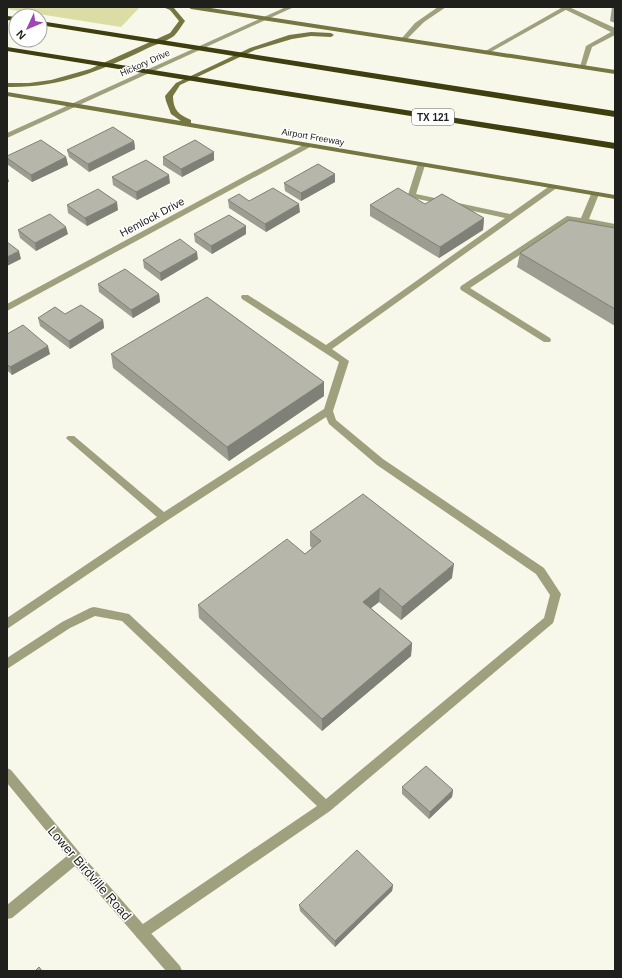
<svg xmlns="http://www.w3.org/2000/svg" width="622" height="978" viewBox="0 0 622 978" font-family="Helvetica,sans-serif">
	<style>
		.green { fill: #dbdda5 }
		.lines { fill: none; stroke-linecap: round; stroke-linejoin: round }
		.lane { fill: #9fa07d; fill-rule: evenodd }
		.street { fill: #9fa07d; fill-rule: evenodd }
		.secondary { fill: #757641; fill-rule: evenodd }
		.highway { fill: #3e3e0f; fill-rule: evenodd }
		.wall { fill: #9d9d92 }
		.shaded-wall { fill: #7f8077 }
		.building { fill: #b6b7aa; stroke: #7f8077 }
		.labels { text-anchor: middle; stroke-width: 3; stroke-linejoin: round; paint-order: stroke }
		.far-street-label { font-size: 9px; fill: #1f201b; stroke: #fff }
		.shield { fill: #fff; stroke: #62635f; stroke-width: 1 }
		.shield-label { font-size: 10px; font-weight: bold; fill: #1f201b }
		.street-label { font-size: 11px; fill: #1f201b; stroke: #fff }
		.near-street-label { font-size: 13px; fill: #1f201b; stroke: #fff }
	</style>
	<rect width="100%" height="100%" fill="#f7f7ea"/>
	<!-- green -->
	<path class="green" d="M 7,7 L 140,7 L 121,27 L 7,9 Z"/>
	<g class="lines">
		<!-- lane -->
		<path class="lane" d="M 438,7 L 446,7 L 424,22 L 406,40 L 402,40 L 402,38 L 415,23 Z
			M 563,7 L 569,7 L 615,28 L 615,35 L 592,47 L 585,68 L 580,67 L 586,46 L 611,32 L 564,9 Z
			M 418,163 L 421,163 L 425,165 L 416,194 L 510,214 L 551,185 L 557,185 L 558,187 L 332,349 L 349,361 L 333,411 L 336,420 L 383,459 L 544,568 L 561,594 L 554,620 L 553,623 L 330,811 L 142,940 L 137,938 L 135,933 L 137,928 L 317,806 L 122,621 L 95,616 L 70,628 L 7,669 L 7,658 L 62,622 L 90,608 L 94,607 L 129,614 L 326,799 L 544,618 L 550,595 L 536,574 L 377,465 L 329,424 L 326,417 L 168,520 L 7,629 L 7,618 L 157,517 L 68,440 L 66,438 L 68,436 L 74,436 L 164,512 L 324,409 L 339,362 L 242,299 L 241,297 L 242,295 L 248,295 L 326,345 L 505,218 L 409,197 L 408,195 Z
			M 592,192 L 598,192 L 599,194 L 589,219 L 615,224 L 615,228 L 571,221 L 470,288 L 550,338 L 551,340 L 550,342 L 544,342 L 461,290 L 460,288 L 461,286 L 567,216 L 581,218 Z"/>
		<!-- street -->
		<path class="street" d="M 286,7 L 294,7 L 7,138 L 7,133 Z
			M 563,7 L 571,7 L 487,54 L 482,53 Z
			M 305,144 L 311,144 L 312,146 L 7,311 L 7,304 Z
			M 7,768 L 11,770 L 80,853 L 180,966 L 182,971 L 166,971 L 75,866 L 12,918 L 7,919 L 7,905 L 67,856 L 7,783 Z"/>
		<!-- secondary -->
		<path class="secondary" d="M 163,7 L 174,8 L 185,21 C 182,25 178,32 174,36 C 166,42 153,45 144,50 C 98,72 58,88 7,87 L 7,83 L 29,83 L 51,80 L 90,69 L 170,33 L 179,21 L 170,10 Z
			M 188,7 L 204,7 L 615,70 L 615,74 L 191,9 Z
			M 311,32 L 331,33 L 334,35 L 331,37 L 311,36 L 292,39 L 255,50 L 180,85 L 173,96 C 173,110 179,115 191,120 L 191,123 L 615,195 L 615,199 L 7,96 L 7,92 L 181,121 L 171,114 L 166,101 L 165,96 L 176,83 L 250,48 L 289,35 Z"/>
		<!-- highway -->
		<path class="highway" d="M 7,16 L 16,17 L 16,21 L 7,20 Z
			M 40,21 L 615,111 L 615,117 L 40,25 Z
			M 7,47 L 615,143 L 615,149 L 7,51 Z"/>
	</g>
	<!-- wall -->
	<path class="wall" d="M 612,7 L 615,7 L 615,23 L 610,21 Z
		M 134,141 L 135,149 L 89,172 L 69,157 L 67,150 Z
		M 7,156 L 66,157 L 68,165 L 32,182 L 8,165 Z
		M 163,157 L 214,160 L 182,177 L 163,165 Z
		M 335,174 L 335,182 L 301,201 L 285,191 L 284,183 Z
		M 112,177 L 170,183 L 137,200 L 113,185 Z
		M 228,200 L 249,201 L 300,212 L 266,232 L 229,208 Z
		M 425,204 L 484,218 L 483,230 L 439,258 L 370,216 L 370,205 Z
		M 67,205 L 118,210 L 87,226 L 68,213 Z
		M 246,226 L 246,234 L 212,254 L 195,242 L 194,234 Z
		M 615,228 L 615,326 L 517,267 L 520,253 Z
		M 18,230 L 68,234 L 36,251 L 20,238 Z
		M 198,259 L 161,281 L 144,268 L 143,260 Z
		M 98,284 L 159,294 L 160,302 L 133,318 L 99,292 Z
		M 65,314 L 103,320 L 104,328 L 70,349 L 40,326 L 38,318 Z
		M 7,334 L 50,354 L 12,375 L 7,370 Z
		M 111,354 L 324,382 L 324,396 L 229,461 L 113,368 Z
		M 310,532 L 452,578 L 401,620 L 379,602 L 371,608 L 412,643 L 411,656 L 322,731 L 199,618 L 198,605 L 305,554 L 312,548 L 310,546 Z
		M 402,787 L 453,790 L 452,797 L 429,819 L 402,794 Z
		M 393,885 L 392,891 L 335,947 L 300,911 L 299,905 Z"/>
	<!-- shaded-wall -->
	<path class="shaded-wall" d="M 134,141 L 135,149 L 89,172 L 88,164 Z
		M 214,152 L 214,160 L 182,177 L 181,169 Z
		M 66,157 L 68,165 L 32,182 L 31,175 Z
		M 7,174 L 9,182 L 7,182 Z
		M 335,174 L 335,182 L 301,201 L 301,193 Z
		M 169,175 L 170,183 L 137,200 L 136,192 Z
		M 117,202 L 118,210 L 87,226 L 85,218 Z
		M 299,204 L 300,212 L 266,232 L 265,224 Z
		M 484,218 L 483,230 L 439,258 L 440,247 Z
		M 246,226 L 246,234 L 212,254 L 211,246 Z
		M 66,227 L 68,234 L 36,251 L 35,243 Z
		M 19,251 L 21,259 L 7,266 L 7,257 Z
		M 197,252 L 198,259 L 161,281 L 160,273 Z
		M 159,294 L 160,302 L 133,318 L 131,310 Z
		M 103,320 L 104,328 L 70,349 L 69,341 Z
		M 48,346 L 50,354 L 12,375 L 10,367 Z
		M 324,382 L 324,396 L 229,461 L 227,447 Z
		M 454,564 L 452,578 L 401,620 L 402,607 Z
		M 380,588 L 379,602 L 362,615 L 363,602 Z
		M 412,643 L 411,656 L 322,731 L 322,719 Z
		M 453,790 L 452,797 L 429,819 L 430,812 Z
		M 393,885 L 392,891 L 335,947 L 335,941 Z"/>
	<!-- building -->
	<path class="building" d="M 113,127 L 134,141 L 88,164 L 67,150 Z
		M 41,140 L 66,157 L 31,175 L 7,158 L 7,156 Z
		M 195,140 L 214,152 L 181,169 L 163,157 Z
		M 146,160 L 169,175 L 136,192 L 112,177 Z
		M 318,164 L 335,174 L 301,193 L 284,183 Z
		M 273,188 L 299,204 L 265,224 L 228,200 L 239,194 L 249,201 Z
		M 398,188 L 425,204 L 442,194 L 484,218 L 440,247 L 370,205 Z
		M 98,189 L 117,202 L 85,218 L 67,205 Z
		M 50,214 L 66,227 L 35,243 L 18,230 Z
		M 229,215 L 246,226 L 211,246 L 194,234 Z
		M 569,220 L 615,228 L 615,309 L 520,253 Z
		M 180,239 L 197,252 L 160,273 L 143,260 Z
		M 7,242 L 19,251 L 7,257 Z
		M 125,269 L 159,294 L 131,310 L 98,284 Z
		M 207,297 L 324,382 L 227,447 L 111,354 Z
		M 81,305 L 103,320 L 69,341 L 38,318 L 55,307 L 65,314 Z
		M 23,325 L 48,346 L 10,367 L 7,364 L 7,334 Z
		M 363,494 L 454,564 L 402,607 L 380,588 L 363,602 L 412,643 L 322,719 L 198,605 L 287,539 L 305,554 L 321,541 L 310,532 Z
		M 426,766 L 453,790 L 430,812 L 402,787 Z
		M 357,850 L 393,885 L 335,941 L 299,905 Z
		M 39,967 L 42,971 L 35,971 Z"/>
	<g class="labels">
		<!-- far-street labels -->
		<g class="far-street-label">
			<text transform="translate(145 63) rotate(-24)" y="3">Hickory Drive</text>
			<text transform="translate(313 137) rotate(10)" y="3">Airport Freeway</text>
		</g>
		<!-- shield labels -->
		<rect class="shield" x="412" y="109" width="42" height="16" rx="3"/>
		<g class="shield-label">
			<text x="433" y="121">TX 121</text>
		</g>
		<!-- street labels -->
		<g class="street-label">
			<text transform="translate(152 217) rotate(-28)" y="4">Hemlock Drive</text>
		</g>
		<!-- near-street labels -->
		<g class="near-street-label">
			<text transform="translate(90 873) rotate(49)" y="5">Lower Birdville Road</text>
		</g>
	</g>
	<!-- border -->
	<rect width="622" height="978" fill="none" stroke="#1f201b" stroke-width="16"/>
	<!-- north arrow -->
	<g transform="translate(28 28) rotate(226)"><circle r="19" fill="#ffffff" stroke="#a5a6a4"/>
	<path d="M0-3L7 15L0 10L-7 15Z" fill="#9e46b3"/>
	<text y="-6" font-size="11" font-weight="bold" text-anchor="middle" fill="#1f201b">N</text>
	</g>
</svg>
